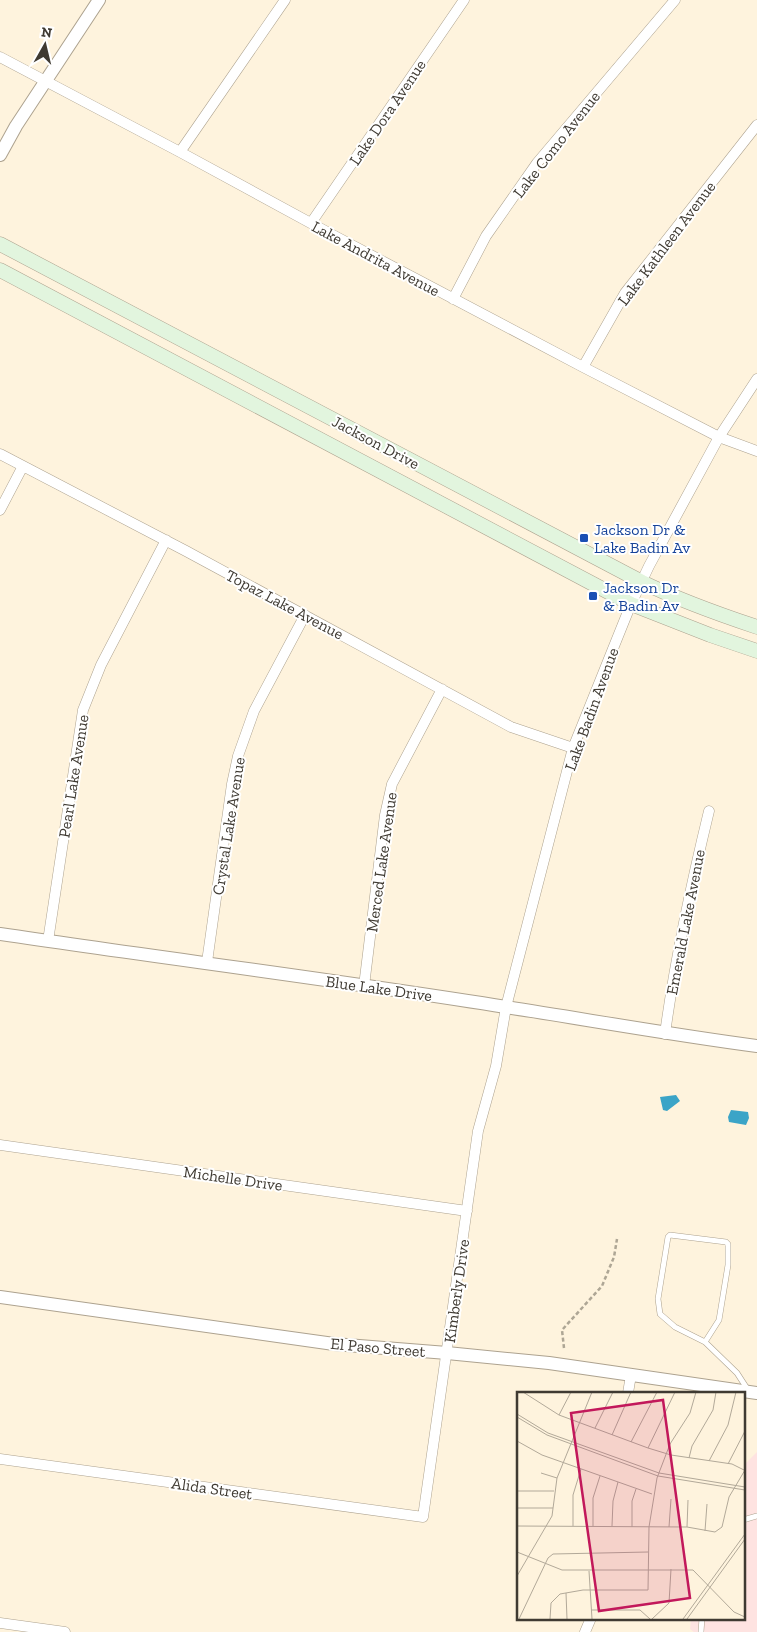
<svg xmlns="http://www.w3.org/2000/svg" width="757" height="1632" viewBox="0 0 757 1632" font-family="'Zilla Slab',serif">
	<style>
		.commercial { fill: #fee3e1 }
		.water { fill: #3ba4c7 }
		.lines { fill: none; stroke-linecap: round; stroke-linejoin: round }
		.service-casing { stroke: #ada28f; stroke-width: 6 }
		.minor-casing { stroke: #ada28f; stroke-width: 11 }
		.tertiary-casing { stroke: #ada28f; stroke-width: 14 }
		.secondary-casing { stroke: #ada28f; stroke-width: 15 }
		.path { stroke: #aea695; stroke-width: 2.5; stroke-dasharray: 4 2.5; stroke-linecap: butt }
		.service { stroke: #fff; stroke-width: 5 }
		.minor { stroke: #fff; stroke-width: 10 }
		.tertiary { stroke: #fff; stroke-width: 12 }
		.secondary { stroke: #e2f5de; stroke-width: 14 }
		.transit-dot { fill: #1a4fb4; stroke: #fff; stroke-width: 2 }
		.labels { text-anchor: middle; stroke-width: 4; stroke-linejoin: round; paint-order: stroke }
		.street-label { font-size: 16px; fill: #3f3a32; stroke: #fff }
		.transit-label { font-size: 16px; fill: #164399; stroke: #fff; text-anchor: start }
		.inset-road { fill: none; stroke: #b2a999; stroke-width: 1 }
		.view { fill: #c2185b; fill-opacity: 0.15; stroke: #c2185b; stroke-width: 2.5 }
		.inset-edge { fill: none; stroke: #3f3a32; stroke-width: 2.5 }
	</style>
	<rect width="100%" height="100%" fill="#fef3dd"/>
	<!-- commercial -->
	<path class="commercial" d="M 757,1452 L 757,1632 L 694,1632 L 690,1629 L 691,1618 L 743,1618 L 743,1466 Z"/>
	<!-- water -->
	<path class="water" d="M 676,1095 L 680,1101 L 667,1111 L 663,1110 L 660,1097 Z
		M 731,1110 L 748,1112 L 749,1118 L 746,1125 L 729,1122 L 728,1117 Z"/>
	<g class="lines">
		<!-- service casing -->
		<g class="service-casing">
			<path id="service" d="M 705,1342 L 719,1320 L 728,1265 L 728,1244 L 726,1242 L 670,1235 L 668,1237 L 658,1299 L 660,1314 L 675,1327 L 705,1342 L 737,1373 L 748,1390
				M 743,1520 L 757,1516
				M 701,1632 L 702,1618"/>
		</g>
		<!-- minor casing -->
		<g class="minor-casing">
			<path id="minor" d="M 0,57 L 180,152 L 329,233 L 583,367 L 719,437 L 757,451
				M 180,152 L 285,0
				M 311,223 L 464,0
				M 453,299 L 486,236 L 537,163 L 675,0
				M 583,367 L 625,293 L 757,125
				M 0,454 L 186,551 L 511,727 L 573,748
				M 0,510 L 23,466
				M 48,941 L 83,710 L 101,665 L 166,540
				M 207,962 L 232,784 L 238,756 L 254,711 L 305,615
				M 364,986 L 385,815 L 392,784 L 442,689
				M 665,1034 C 675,959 691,885 709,811
				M 0,1145 L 467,1211
				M 628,1393 L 631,1375
				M 0,1459 L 423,1517 L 478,1131 L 496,1066 L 506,1007 L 573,748 L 631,604 L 649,566 L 719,437 L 757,379
				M 0,1623 L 65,1632
				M 585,1632 L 591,1618"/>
		</g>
		<!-- tertiary casing -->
		<g class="tertiary-casing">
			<path id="tertiary" d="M 0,155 L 16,126 L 99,0
				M 0,934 C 169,959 338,980 506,1007 C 590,1020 673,1035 757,1046
				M 0,1297 L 334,1344 L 447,1353 L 549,1363 L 757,1393"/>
		</g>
		<!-- secondary casing -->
		<g class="secondary-casing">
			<path id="secondary" d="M 0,244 L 642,582 C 679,600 718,614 757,627
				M 0,270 L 631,604 L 710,635 L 757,651"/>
		</g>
		<!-- path -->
		<path class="path" d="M 564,1348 L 562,1330 L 602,1286 L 614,1257 L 617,1239"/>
		<!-- service -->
		<use href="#service" class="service"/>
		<!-- minor -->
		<use href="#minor" class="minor"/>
		<!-- tertiary -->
		<use href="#tertiary" class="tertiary"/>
		<!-- secondary -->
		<use href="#secondary" class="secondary"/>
	</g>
	<!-- markers -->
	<g class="transit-dot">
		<rect x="579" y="533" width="10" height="10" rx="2.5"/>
		<rect x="588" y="591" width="10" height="10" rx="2.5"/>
	</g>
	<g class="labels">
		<!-- street labels -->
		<g class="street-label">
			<text transform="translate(387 112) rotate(-56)" y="6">Lake Dora Avenue</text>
			<text transform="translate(556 144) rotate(-52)" y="6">Lake Como Avenue</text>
			<text transform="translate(666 243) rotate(-53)" y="6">Lake Kathleen Avenue</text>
			<text transform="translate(376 258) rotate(28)" y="6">Lake Andrita Avenue</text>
			<text transform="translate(376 442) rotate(28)" y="6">Jackson Drive</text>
			<text transform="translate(285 604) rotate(28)" y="6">Topaz Lake Avenue</text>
			<text transform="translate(591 709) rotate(-70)" y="6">Lake Badin Avenue</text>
			<text transform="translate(73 776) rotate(-81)" y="6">Pearl Lake Avenue</text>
			<text transform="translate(228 826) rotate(-81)" y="6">Crystal Lake Avenue</text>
			<text transform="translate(381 862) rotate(-82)" y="6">Merced Lake Avenue</text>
			<text transform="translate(685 922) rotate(-79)" y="6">Emerald Lake Avenue</text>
			<text transform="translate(379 988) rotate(8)" y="6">Blue Lake Drive</text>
			<text transform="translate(233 1178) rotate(8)" y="6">Michelle Drive</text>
			<text transform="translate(456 1291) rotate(-82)" y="6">Kimberly Drive</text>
			<text transform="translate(378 1347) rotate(5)" y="6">El Paso Street</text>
			<text transform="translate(212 1488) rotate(8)" y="6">Alida Street</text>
		</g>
		<!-- transit labels -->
		<g class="transit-label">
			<text x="594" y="535">Jackson Dr &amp;<tspan x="594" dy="18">Lake Badin Av</tspan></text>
			<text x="603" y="593">Jackson Dr<tspan x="603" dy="18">&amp; Badin Av</tspan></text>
		</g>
	</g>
	<!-- overview -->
	<g transform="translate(517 1392)">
		<rect width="228" height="228" fill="#fef3dd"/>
		<path class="inset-road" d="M 6,0 L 42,23 L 131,56 L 154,63 L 215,72 L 227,78M 0,22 L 31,41 L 142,81 L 228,95M 42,23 L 54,0M 0,25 L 30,43 L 141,84 L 228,98M 78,36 L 96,0M 95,43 L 114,0M 0,49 L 25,63 L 135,102M 114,50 L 140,0M 131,56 L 158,0M 172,66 L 175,54 L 196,18 L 199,0M 192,69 L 211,33 L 219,0M 211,72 L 228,39M 24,81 L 40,86M 0,99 L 37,99M 0,116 L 36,116M 0,134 L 170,135 L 198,140 L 205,135 L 212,105 L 228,78M 56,134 L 56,103 L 64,77M 76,134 L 76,106 L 83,84M 95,134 L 96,109 L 101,90M 115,135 L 115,109 L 119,97M 152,135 L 154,107M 170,135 L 171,108M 188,139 L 190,112M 0,160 L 45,178 L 176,178 L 217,220 L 228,225M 72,179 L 75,227M 0,184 L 35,124 L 40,86 L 75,0M 49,201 L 50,227M 74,218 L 123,218 L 133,227M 2,227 L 31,166 L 36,162 L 131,160M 33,227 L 34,211 L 43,202 L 66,198 L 131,198 L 132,135 L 140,86 L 153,52 L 173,21 L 179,0M 135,227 L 152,211 L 154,177M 166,227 L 228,142M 170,227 L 228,147"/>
		<path class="view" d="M 146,8 L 173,206 L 82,219 L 54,21 Z"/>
		<rect width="228" height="228" class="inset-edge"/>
	</g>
	<!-- north arrow -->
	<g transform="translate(45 45) rotate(8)" stroke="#ffffff" stroke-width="4" paint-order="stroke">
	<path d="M0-4L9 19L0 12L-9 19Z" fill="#3f3a32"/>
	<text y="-8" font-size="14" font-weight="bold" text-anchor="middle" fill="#3f3a32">N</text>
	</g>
</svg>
